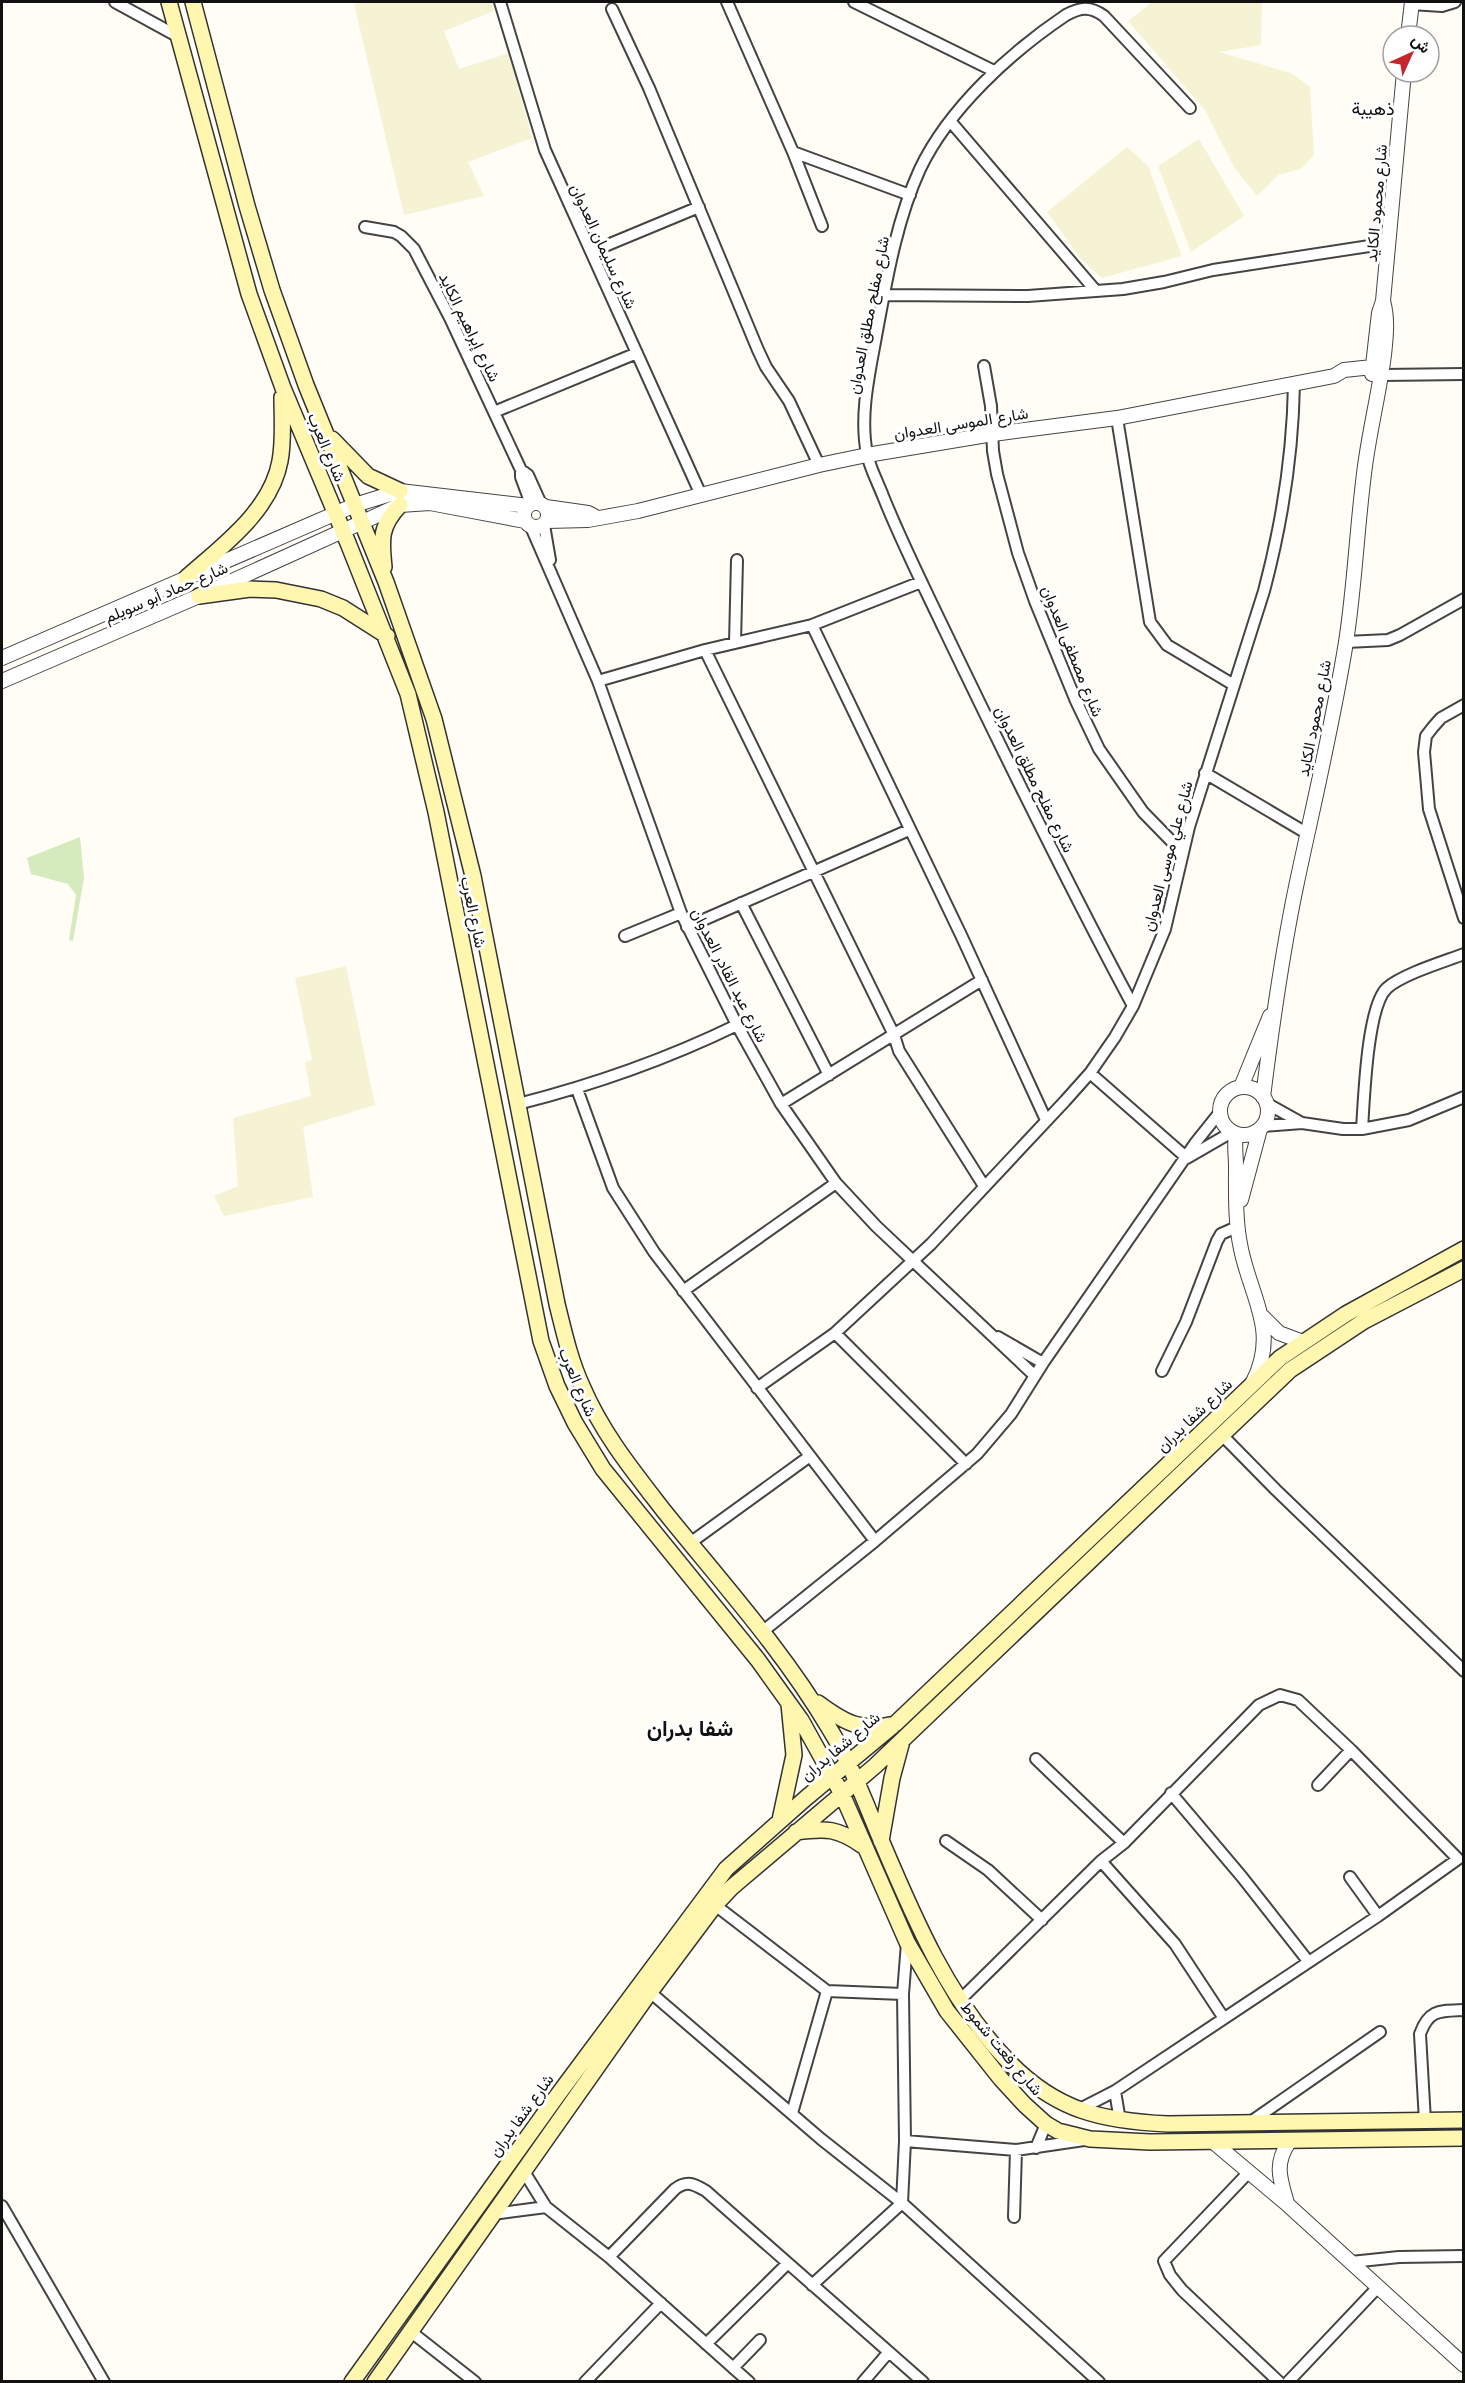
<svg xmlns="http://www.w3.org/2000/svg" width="1465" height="2383" viewBox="0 0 1465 2383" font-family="Lora,Vazirmatn,serif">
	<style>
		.farmland { fill: #f6f3d4 }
		.green { fill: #d5ebbd }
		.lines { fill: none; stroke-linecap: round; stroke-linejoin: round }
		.minor-casing { stroke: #444; stroke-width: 14 }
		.tertiary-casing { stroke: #444; stroke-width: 16 }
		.secondary-casing { stroke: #333; stroke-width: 18 }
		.minor { stroke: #fff; stroke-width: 10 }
		.tertiary { stroke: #fff; stroke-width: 14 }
		.secondary { stroke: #fff6b0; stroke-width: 15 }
		.labels { text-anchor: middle; stroke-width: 6; stroke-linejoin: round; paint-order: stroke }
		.street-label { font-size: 16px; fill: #111; stroke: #fff }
		.neighbourhood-label { font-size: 18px; fill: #111; stroke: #fff }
		.district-label { font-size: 22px; font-weight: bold; fill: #111; stroke: #fff }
	</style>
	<rect width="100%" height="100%" fill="#fffdf5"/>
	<!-- farmland -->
	<path class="farmland" d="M 363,2 L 492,2 L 494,11 L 444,31 L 459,69 L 509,53 L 532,138 L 468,162 L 484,196 L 404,215 L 354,4 Z
		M 1152,2 L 1262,2 L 1261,45 L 1219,52 L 1291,73 L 1310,87 L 1314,155 L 1301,169 L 1278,175 L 1257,196 L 1234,167 L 1205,110 L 1128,21 Z
		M 1199,139 L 1244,216 L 1191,252 L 1158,166 Z
		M 1127,147 L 1148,166 L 1182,256 L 1102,278 L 1081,259 L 1047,212 Z
		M 346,966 L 375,1105 L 303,1127 L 313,1197 L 224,1216 L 214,1196 L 238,1186 L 233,1118 L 311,1096 L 305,1062 L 312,1060 L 295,978 Z"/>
	<!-- green -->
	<path class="green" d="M 80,837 L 84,878 L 73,941 L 69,940 L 76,895 L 68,884 L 31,874 L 27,858 Z"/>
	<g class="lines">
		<!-- minor casing -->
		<g class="minor-casing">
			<path id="minor" d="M 115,2 L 179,37
				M 500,2 L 545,150 L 701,495
				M 727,2 L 793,152 L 822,226
				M 854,2 L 994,71
				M 1411,4 L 1442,6 L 1455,2
				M 612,9 L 649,88 L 758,350 L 766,367 L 789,401 L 819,465
				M 951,122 L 1096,291
				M 793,152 L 910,195
				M 365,227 L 394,232 L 401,236 L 414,249 L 450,318 L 521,470 L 521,477 L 531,504
				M 593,251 L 699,207
				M 883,295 L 1028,296 L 1123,289 L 1164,282 L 1213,270 L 1389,243
				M 984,366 L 991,406 L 993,451 L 997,474 L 1018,553 L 1035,601 L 1076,701 L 1099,749 L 1143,812 L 1182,852
				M 1382,375 L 1464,374
				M 494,412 L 637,353
				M 1117,418 L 1150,622 L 1167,645 L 1234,685
				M 524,472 L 528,475 L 541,504
				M 544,525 L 550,560
				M 531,527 L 598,681 L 681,913 L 737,1025 L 781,1104 L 836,1183 L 876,1226 L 1035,1376
				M 812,625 L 961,935 L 1046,1120
				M 1346,642 L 1388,640 L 1400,635 L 1464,599
				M 735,643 L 737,560
				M 705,650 L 894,1035 L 899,1051 L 984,1186
				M 598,681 L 705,650 L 812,625 L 921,582
				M 1464,705 L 1441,718 L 1433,727 L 1426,736 L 1424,752 L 1429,809 L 1464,918
				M 1205,773 L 1308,834
				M 741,903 L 829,1075
				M 687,927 L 909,830
				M 625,936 L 681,913
				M 1133,1006 C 1067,883 1005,756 944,629 C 923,585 901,541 883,496 C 878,483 870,468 867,454 C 859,414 870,371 877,331 C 887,277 897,219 920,169 C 949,108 1011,52 1066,15 C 1081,7 1090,6 1104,16 L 1190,108
				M 1090,1073 L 1187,1158
				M 577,1089 L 613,1188 L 654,1252 L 875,1541
				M 1266,1103 L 1302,1123
				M 518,1104 C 593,1085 667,1059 737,1025
				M 781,1104 L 982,980
				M 1263,1126 L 1302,1123 L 1343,1129 L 1362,1129 L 1409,1120 L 1464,1097
				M 1362,1129 C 1364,1100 1367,1006 1387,988 C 1403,974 1443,962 1464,954
				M 1187,1158 L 1232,1132
				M 683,1291 L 836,1183
				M 835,1333 L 966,1464
				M 998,1337 L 1043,1363
				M 1162,1371 L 1186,1322 L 1217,1241 L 1221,1234 L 1237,1227
				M 757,1388 L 835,1333 L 931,1244 L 1065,1101 L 1090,1073 L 1115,1037 L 1133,1006 L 1165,929 L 1189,827 L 1264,591 C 1282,523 1293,454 1294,383
				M 1221,1434 L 1276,1490 L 1464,1671
				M 690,1543 L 810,1456
				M 762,1632 L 875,1541 L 977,1454 L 1011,1414 L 1043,1363 L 1196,1142 L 1220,1112
				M 1036,1759 L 1124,1843
				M 1318,1785 L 1351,1750
				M 1171,1793 L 1242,1877 L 1308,1961
				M 946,1841 L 988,1870 L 1042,1920
				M 1101,1861 L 1175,1944 L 1223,2017
				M 1350,1877 L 1378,1916
				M 715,1905 L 827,1991 L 903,1994
				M 650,1992 L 821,2139 L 902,2203 L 1099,2382
				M 960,2000 L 1101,1861 L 1124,1843 L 1259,1705 L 1280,1695 L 1298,1700 L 1351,1750 L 1458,1859 L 1378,1916 L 1115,2091 L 1078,2110
				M 1115,2091 L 1120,2121
				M 792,2113 L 827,1991
				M 1425,2121 L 1420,2034 C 1429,2009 1440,2011 1464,2010
				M 1249,2123 L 1380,2032
				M 905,2141 L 1016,2150 L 1084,2140
				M 1036,2148 L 1046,2124
				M 523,2170 L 546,2207 L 609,2257 L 749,2382
				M 1249,2172 L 1164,2261 L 1170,2275 L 1182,2290 L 1279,2382
				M 2,2206 L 104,2382
				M 493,2214 L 546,2207
				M 1014,2217 L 1016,2150
				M 609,2257 L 675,2189 C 687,2180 694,2184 706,2191 L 923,2382
				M 1351,2262 L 1399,2257 L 1464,2256
				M 812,2285 L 902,2203 L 905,2141 L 903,1994 L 907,1943
				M 410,2331 L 475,2382
				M 706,2344 L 787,2264
				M 733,2368 L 760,2340
				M 585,2382 L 661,2303
				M 863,2382 L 888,2353
				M 1288,2382 L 1378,2287"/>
		</g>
		<!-- tertiary casing -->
		<g class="tertiary-casing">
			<path id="tertiary" d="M 1408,36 L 1412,2
				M 1372,374 L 1379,313 L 1383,301 L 1404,72
				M524 515a12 12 0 1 1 24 0a12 12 0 1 1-24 0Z
				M 546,507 L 588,513 L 594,516
				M 547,521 L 588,520 L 638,511 L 819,465 L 867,455 L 993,434 L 1117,418 L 1334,376 L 1344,370 L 1382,366
				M 2,658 L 355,505 L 400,491 L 528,506
				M 2,681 L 199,596 L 400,505 L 430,503 L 525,521
				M 1241,1087 L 1270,1016
				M1220 1111a24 24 0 1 1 48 0a24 24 0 1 1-48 0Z
				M 1263,1097 C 1272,1025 1282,953 1297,882 C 1314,802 1333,723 1346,642 C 1355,584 1357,525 1365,466 C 1370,429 1379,393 1384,355 C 1386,336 1388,319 1383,301
				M 1236,1134 C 1234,1145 1236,1155 1236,1166 C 1236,1193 1235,1222 1241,1249 C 1251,1298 1279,1331 1253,1382
				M 1241,1200 L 1260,1129
				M 1263,1317 L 1279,1333 L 1303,1342
				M 1212,2141 L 1288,2205 L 1464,2365
				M 1287,2203 C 1280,2179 1274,2164 1289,2142"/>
		</g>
		<!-- secondary casing -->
		<g class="secondary-casing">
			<path id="secondary" d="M 169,2 L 249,294 L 283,388 L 348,543 L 408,694 L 436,812 L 541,1341 L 557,1386 L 575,1423 L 603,1469 L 758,1660 L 801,1720 L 842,1794 L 907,1942 L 947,2011 L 1001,2079 L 1025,2105 L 1046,2124 L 1058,2131 L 1090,2139 L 1150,2142 L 1464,2138
				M 193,2 L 247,206 L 272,290 L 306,385 L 386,582 L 434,719 L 473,876 L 557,1304 C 564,1332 570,1360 582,1386 C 602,1433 633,1471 664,1511 C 721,1582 783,1650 829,1728 C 851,1763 865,1802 881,1840 C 914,1918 948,1999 1008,2061 C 1056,2111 1102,2121 1168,2124 L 1464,2120
				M 332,439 L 368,476 L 400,491
				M 384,567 C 381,539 380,526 400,505
				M 186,578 C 222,546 271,511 280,461 C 284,440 282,418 282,397
				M 199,596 L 250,589 L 276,590 L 321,599 L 343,608 L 387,636
				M 818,1703 C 845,1723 861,1732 895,1724
				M 780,1820 L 794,1755 L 789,1704
				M 796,1832 C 826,1828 838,1828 863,1846
				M 881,1841 L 892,1778 L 902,1741
				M 352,2382 L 557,2096 L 726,1869 L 806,1798 L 895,1724 L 1280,1358 L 1346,1314 L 1464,1249
				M 375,2382 L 650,1992 L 715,1905 L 731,1888 L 875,1766 L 1290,1370 L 1364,1321 L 1464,1269"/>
		</g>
		<!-- minor -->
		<use href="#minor" class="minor"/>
		<!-- tertiary -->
		<use href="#tertiary" class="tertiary"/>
		<!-- secondary -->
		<use href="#secondary" class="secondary"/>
	</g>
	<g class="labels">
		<!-- street labels -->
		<g class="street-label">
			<text transform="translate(1376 203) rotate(-85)" y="6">شارع محمود الكايد</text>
			<text transform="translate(604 246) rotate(65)" y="6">شارع سليمان العدوان</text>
			<text transform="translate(868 315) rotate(-79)" y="6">شارع مفلح مطلق العدوان</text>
			<text transform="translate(470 327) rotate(64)" y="6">شارع إبراهيم الكايد</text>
			<text transform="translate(961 423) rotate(-9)" y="6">شارع الموسى العدوان</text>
			<text transform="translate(327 447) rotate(67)" y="6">شارع العرب</text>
			<text transform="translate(166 592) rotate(-23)" y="6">شارع حماد أبو سويلم</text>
			<text transform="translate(1073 651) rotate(68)" y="6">شارع مصطفى العدوان</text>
			<text transform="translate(1314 718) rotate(-79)" y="6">شارع محمود الكايد</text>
			<text transform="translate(1035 779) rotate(64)" y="6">شارع مفلح مطلق العدوان</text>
			<text transform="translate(1167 856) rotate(-75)" y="6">شارع علي موسى العدوان</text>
			<text transform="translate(474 912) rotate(78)" y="6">شارع العرب</text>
			<text transform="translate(730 975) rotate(63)" y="6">شارع عبد القادر العدوان</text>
			<text transform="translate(578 1382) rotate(67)" y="6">شارع العرب</text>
			<text transform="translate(1194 1415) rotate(-44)" y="6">شارع شفا بدران</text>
			<text transform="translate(840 1746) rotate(-40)" y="6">شارع شفا بدران</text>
			<text transform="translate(1002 2048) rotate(50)" y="6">شارع رفعت شموط</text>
			<text transform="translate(521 2115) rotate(-54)" y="6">شارع شفا بدران</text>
		</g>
		<!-- neighbourhood labels -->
		<g class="neighbourhood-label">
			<text x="1373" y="115">ذهيبة</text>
		</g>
		<!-- district labels -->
		<g class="district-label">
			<text x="690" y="1736">شفا بدران</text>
		</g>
	</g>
	<!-- border -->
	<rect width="1465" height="2383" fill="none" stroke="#111111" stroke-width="6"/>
	<!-- north arrow -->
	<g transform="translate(1411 54) rotate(45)"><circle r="28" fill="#ffffff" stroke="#a0a0a0" stroke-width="1.5"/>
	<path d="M0-4.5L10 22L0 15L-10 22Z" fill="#c4262e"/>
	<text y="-9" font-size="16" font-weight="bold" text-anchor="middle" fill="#111111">ش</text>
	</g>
</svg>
